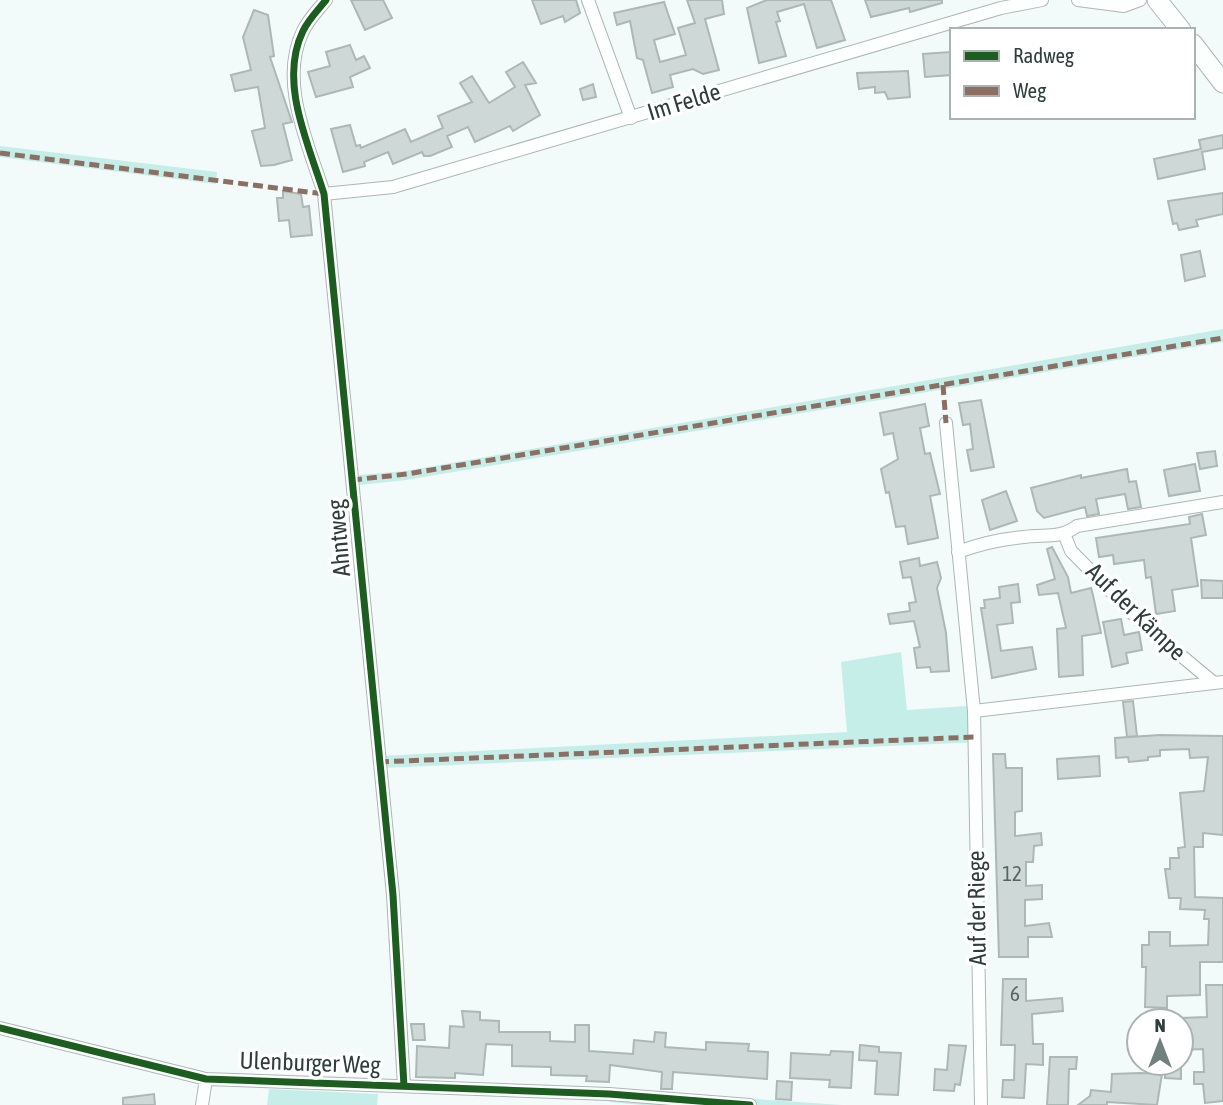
<svg xmlns="http://www.w3.org/2000/svg" width="1223" height="1105" viewBox="0 0 1223 1105" font-family="'Asap Condensed',sans-serif">
	<style>
		.green { fill: #c5eee9 }
		.building { fill: #ced9d7; stroke: #acb8b6; stroke-width: 2 }
		.lines { fill: none; stroke-linecap: round; stroke-linejoin: round }
		.street-casing { stroke: #acb7b5; stroke-width: 14 }
		.secondary-casing { stroke: #acb7b5; stroke-width: 21 }
		.street { stroke: #fdfefe; stroke-width: 12 }
		.secondary { stroke: #fdfefe; stroke-width: 19 }
		.quiet { stroke: #8d6e63; stroke-width: 5; stroke-dasharray: 10 5; stroke-linecap: butt }
		.cycleway-casing { stroke: #fff; stroke-width: 11 }
		.cycleway { stroke: #1b5e20; stroke-width: 7 }
		.labels { text-anchor: middle; stroke-width: 7; stroke-linejoin: round; paint-order: stroke }
		.number-label { font-size: 21px; fill: #556563 }
		.street-label { font-size: 24px; fill: #2d3e3c; stroke: #fff }
	</style>
	<rect width="100%" height="100%" fill="#f2fbf9"/>
	<!-- green -->
	<path class="green" d="M 0,146 L 217,172 L 216,184 L 0,157 Z
		M 1223,329 L 1223,342 L 406,480 L 359,485 L 359,475 L 405,471 Z
		M 901,652 L 907,710 L 981,705 L 981,742 L 382,768 L 381,756 L 847,732 L 841,662 Z
		M 269,1089 L 378,1094 L 377,1105 L 267,1105 Z
		M 610,1089 L 842,1105 L 643,1105 L 610,1102 Z"/>
	<!-- building -->
	<path class="building" d="M 351,0 L 383,0 L 392,18 L 365,30 Z
		M 532,0 L 576,0 L 580,13 L 565,22 L 563,16 L 541,24 Z
		M 687,0 L 722,0 L 724,14 L 705,19 L 719,70 L 703,74 L 693,69 L 670,75 L 673,87 L 652,93 L 643,60 L 637,58 L 630,21 L 617,25 L 614,13 L 664,2 L 675,34 L 654,40 L 660,62 L 686,55 L 678,28 L 695,23 Z
		M 767,0 L 831,0 L 845,40 L 817,48 L 804,4 L 777,12 L 780,21 L 776,22 L 786,56 L 759,63 L 747,8 Z
		M 865,0 L 942,0 L 942,3 L 910,12 L 909,8 L 871,17 Z
		M 254,10 L 268,15 L 274,56 L 270,57 L 292,122 L 283,124 L 292,160 L 274,165 L 261,166 L 252,131 L 265,128 L 258,87 L 235,91 L 231,75 L 251,70 L 243,37 Z
		M 350,45 L 356,60 L 364,56 L 370,68 L 350,77 L 353,87 L 316,97 L 308,72 L 330,66 L 326,52 Z
		M 950,52 L 952,75 L 925,77 L 923,54 Z
		M 523,62 L 536,83 L 525,85 L 540,115 L 513,131 L 510,126 L 475,142 L 468,127 L 447,136 L 452,147 L 430,156 L 424,156 L 422,152 L 393,164 L 388,152 L 364,162 L 365,166 L 343,172 L 331,129 L 350,125 L 356,146 L 360,145 L 361,148 L 405,129 L 411,142 L 443,128 L 438,116 L 472,102 L 460,83 L 472,76 L 489,103 L 515,87 L 506,72 Z
		M 908,71 L 910,97 L 888,99 L 885,92 L 875,93 L 875,87 L 859,89 L 857,73 Z
		M 593,84 L 596,97 L 583,100 L 580,89 Z
		M 1223,135 L 1223,148 L 1202,152 L 1205,169 L 1158,179 L 1154,159 L 1201,149 L 1199,140 Z
		M 283,191 L 301,194 L 303,207 L 309,206 L 312,235 L 291,237 L 289,220 L 279,221 L 277,198 L 283,198 Z
		M 1223,193 L 1223,214 L 1196,220 L 1198,226 L 1179,230 L 1177,223 L 1173,224 L 1168,201 Z
		M 1200,251 L 1205,276 L 1185,281 L 1181,255 Z
		M 981,400 L 994,467 L 971,471 L 967,450 L 973,449 L 970,424 L 963,425 L 959,403 Z
		M 925,404 L 929,426 L 920,428 L 925,454 L 930,453 L 940,494 L 930,496 L 938,538 L 908,544 L 905,526 L 896,527 L 889,492 L 886,493 L 881,469 L 898,459 L 893,433 L 884,435 L 880,413 Z
		M 1215,451 L 1217,466 L 1200,469 L 1197,453 Z
		M 1195,464 L 1200,491 L 1169,496 L 1164,470 Z
		M 1127,469 L 1129,482 L 1136,481 L 1141,507 L 1128,509 L 1125,494 L 1096,499 L 1099,514 L 1087,516 L 1085,507 L 1044,518 L 1037,511 L 1031,488 L 1081,475 L 1081,478 Z
		M 1006,491 L 1017,521 L 990,530 L 982,500 Z
		M 1202,514 L 1206,535 L 1191,538 L 1198,586 L 1172,590 L 1175,611 L 1156,614 L 1151,577 L 1146,578 L 1144,560 L 1114,564 L 1113,555 L 1099,557 L 1096,538 L 1190,524 L 1189,517 Z
		M 1052,547 L 1068,577 L 1071,593 L 1091,588 L 1093,595 L 1101,633 L 1082,636 L 1083,675 L 1059,677 L 1057,629 L 1066,628 L 1058,593 L 1039,595 L 1037,585 L 1055,579 L 1047,549 Z
		M 919,558 L 920,566 L 937,562 L 941,578 L 937,588 L 946,633 L 949,671 L 931,672 L 930,667 L 917,668 L 914,648 L 920,647 L 914,621 L 890,624 L 888,614 L 910,611 L 909,603 L 916,602 L 911,577 L 903,578 L 900,562 Z
		M 1201,580 L 1223,581 L 1223,598 L 1202,598 Z
		M 1018,584 L 1020,602 L 1011,603 L 1013,623 L 997,625 L 1001,651 L 1032,647 L 1036,669 L 992,678 L 981,608 L 985,608 L 984,600 L 1000,598 L 999,587 Z
		M 1121,619 L 1124,635 L 1139,632 L 1142,650 L 1126,653 L 1128,663 L 1112,667 L 1103,622 Z
		M 1133,701 L 1137,736 L 1127,737 L 1123,702 Z
		M 1160,735 L 1223,736 L 1223,835 L 1203,833 L 1203,847 L 1194,847 L 1195,897 L 1223,898 L 1223,962 L 1200,962 L 1200,995 L 1167,996 L 1167,1008 L 1145,1007 L 1146,967 L 1142,967 L 1142,945 L 1149,945 L 1149,932 L 1170,932 L 1170,946 L 1208,945 L 1209,919 L 1204,919 L 1205,910 L 1180,909 L 1181,898 L 1169,898 L 1165,869 L 1170,869 L 1170,858 L 1179,858 L 1178,848 L 1185,847 L 1180,793 L 1204,791 L 1208,757 L 1190,758 L 1189,749 L 1160,750 L 1160,756 L 1148,757 L 1148,760 L 1129,762 L 1128,757 L 1116,758 L 1115,738 Z
		M 993,754 L 1005,754 L 1006,768 L 1022,768 L 1022,811 L 1015,812 L 1015,836 L 1041,833 L 1042,845 L 1034,846 L 1033,862 L 1026,862 L 1026,886 L 1042,885 L 1042,899 L 1025,900 L 1025,926 L 1049,923 L 1052,937 L 1028,937 L 1028,957 L 999,957 Z
		M 1099,756 L 1100,776 L 1058,779 L 1057,759 Z
		M 1003,979 L 1026,979 L 1026,1001 L 1062,998 L 1063,1011 L 1032,1014 L 1033,1044 L 1043,1044 L 1043,1065 L 1026,1064 L 1024,1098 L 1002,1097 L 1003,1080 L 1014,1080 L 1015,1045 L 1001,1045 Z
		M 1206,985 L 1223,985 L 1223,1101 L 1205,1103 L 1203,1084 L 1194,1084 L 1194,1072 L 1204,1072 L 1203,1049 L 1181,1050 L 1181,1018 L 1207,1017 Z
		M 462,1011 L 480,1012 L 480,1020 L 499,1021 L 499,1032 L 550,1032 L 550,1041 L 575,1042 L 575,1025 L 589,1025 L 589,1051 L 633,1054 L 634,1040 L 654,1042 L 655,1032 L 666,1033 L 665,1047 L 706,1050 L 706,1042 L 749,1044 L 748,1051 L 768,1052 L 767,1079 L 673,1072 L 672,1089 L 661,1089 L 662,1072 L 610,1065 L 609,1082 L 586,1081 L 587,1076 L 551,1075 L 551,1067 L 512,1066 L 512,1045 L 486,1044 L 483,1075 L 455,1073 L 455,1078 L 416,1077 L 417,1046 L 449,1048 L 450,1026 L 464,1027 Z
		M 411,1024 L 424,1024 L 425,1040 L 413,1040 Z
		M 860,1045 L 879,1047 L 879,1052 L 901,1053 L 898,1095 L 875,1094 L 877,1061 L 859,1060 Z
		M 949,1045 L 966,1046 L 960,1085 L 955,1084 L 954,1091 L 934,1090 L 935,1069 L 947,1070 Z
		M 831,1051 L 853,1052 L 851,1088 L 829,1087 L 830,1080 L 790,1078 L 791,1053 L 830,1055 Z
		M 1050,1057 L 1077,1057 L 1076,1069 L 1069,1069 L 1068,1105 L 1047,1105 Z
		M 1166,1066 L 1181,1066 L 1181,1079 L 1165,1078 Z
		M 1140,1073 L 1162,1074 L 1157,1105 L 1107,1102 L 1107,1105 L 1078,1105 L 1090,1096 L 1091,1090 L 1111,1092 L 1112,1074 Z
		M 777,1081 L 792,1082 L 791,1100 L 776,1099 Z
		M 154,1094 L 155,1105 L 123,1105 L 123,1098 Z"/>
	<g class="lines">
		<!-- street casing -->
		<g class="street-casing">
			<path id="street" d="M 326,0 C 318,10 308,20 303,31 C 278,82 309,145 324,194 L 393,895 L 404,1086
				M 588,0 L 631,118
				M 1078,0 L 1124,6 L 1140,0
				M 324,194 L 393,187 L 1001,8 L 1042,0
				M 946,423 L 974,711 L 981,1105
				M 1065,536 L 1071,551 L 1142,623 L 1214,683
				M 958,552 C 979,544 1002,539 1024,537 C 1044,534 1060,539 1077,526 L 1223,502
				M 974,711 L 1223,682
				M 0,1028 L 206,1079 L 609,1094 L 750,1105
				M 202,1105 L 206,1079"/>
		</g>
		<!-- secondary casing -->
		<g class="secondary-casing">
			<path id="secondary" d="M 1157,0 L 1181,30
				M 1193,44 L 1223,83"/>
		</g>
		<!-- street -->
		<use href="#street" class="street"/>
		<!-- secondary -->
		<use href="#secondary" class="secondary"/>
		<!-- quiet -->
		<path class="quiet" d="M 0,153 L 324,194
			M 943,385 L 946,423
			M 352,480 L 407,474 L 1223,338
			M 379,762 L 974,737"/>
		<!-- cycleway casing -->
		<g class="cycleway-casing">
			<path id="cycleway" d="M 326,0 C 318,10 308,20 303,31 C 278,82 309,145 324,194 L 393,895 L 404,1086
				M 0,1028 L 206,1079 L 609,1094 L 750,1105"/>
		</g>
		<!-- cycleway -->
		<use href="#cycleway" class="cycleway"/>
	</g>
	<g class="labels">
		<!-- number labels -->
		<g class="number-label">
			<text x="1012" y="881">12</text>
			<text x="1015" y="1001">6</text>
		</g>
		<!-- street labels -->
		<g class="street-label">
			<text transform="translate(684 102) rotate(-17)" y="8">Im Felde</text>
			<text transform="translate(339 538) rotate(-95)" y="8">Ahntweg</text>
			<text transform="translate(1136 612) rotate(44)" y="8">Auf der Kämpe</text>
			<text transform="translate(977 908) rotate(-91)" y="8">Auf der Riege</text>
			<text transform="translate(310 1063) rotate(2)" y="8">Ulenburger Weg</text>
		</g>
	</g>
	<!-- legend -->
	<rect x="950" y="28" width="245" height="91" fill="#ffffff" stroke="#abb2b1" stroke-width="2"/>
	<rect x="964" y="51" width="35" height="10" fill="#1b5e20" stroke="#abb2b1" stroke-width="2"/>
	<text x="1013" y="63" font-size="21" fill="#2d3e3c">Radweg</text>
	<rect x="964" y="86" width="35" height="10" fill="#8d6e63" stroke="#abb2b1" stroke-width="2"/>
	<text x="1013" y="98" font-size="21" fill="#2d3e3c">Weg</text>
	<!-- north arrow -->
	<g transform="translate(1160 1042)"><circle r="33" fill="#ffffff" stroke="#abb2b1" stroke-width="2"/>
	<path d="M0-5L12 26L0 18L-12 26Z" fill="#72807e"/>
	<text y="-10" font-size="19" font-weight="bold" text-anchor="middle" fill="#2d3e3c">N</text>
	</g>
</svg>
